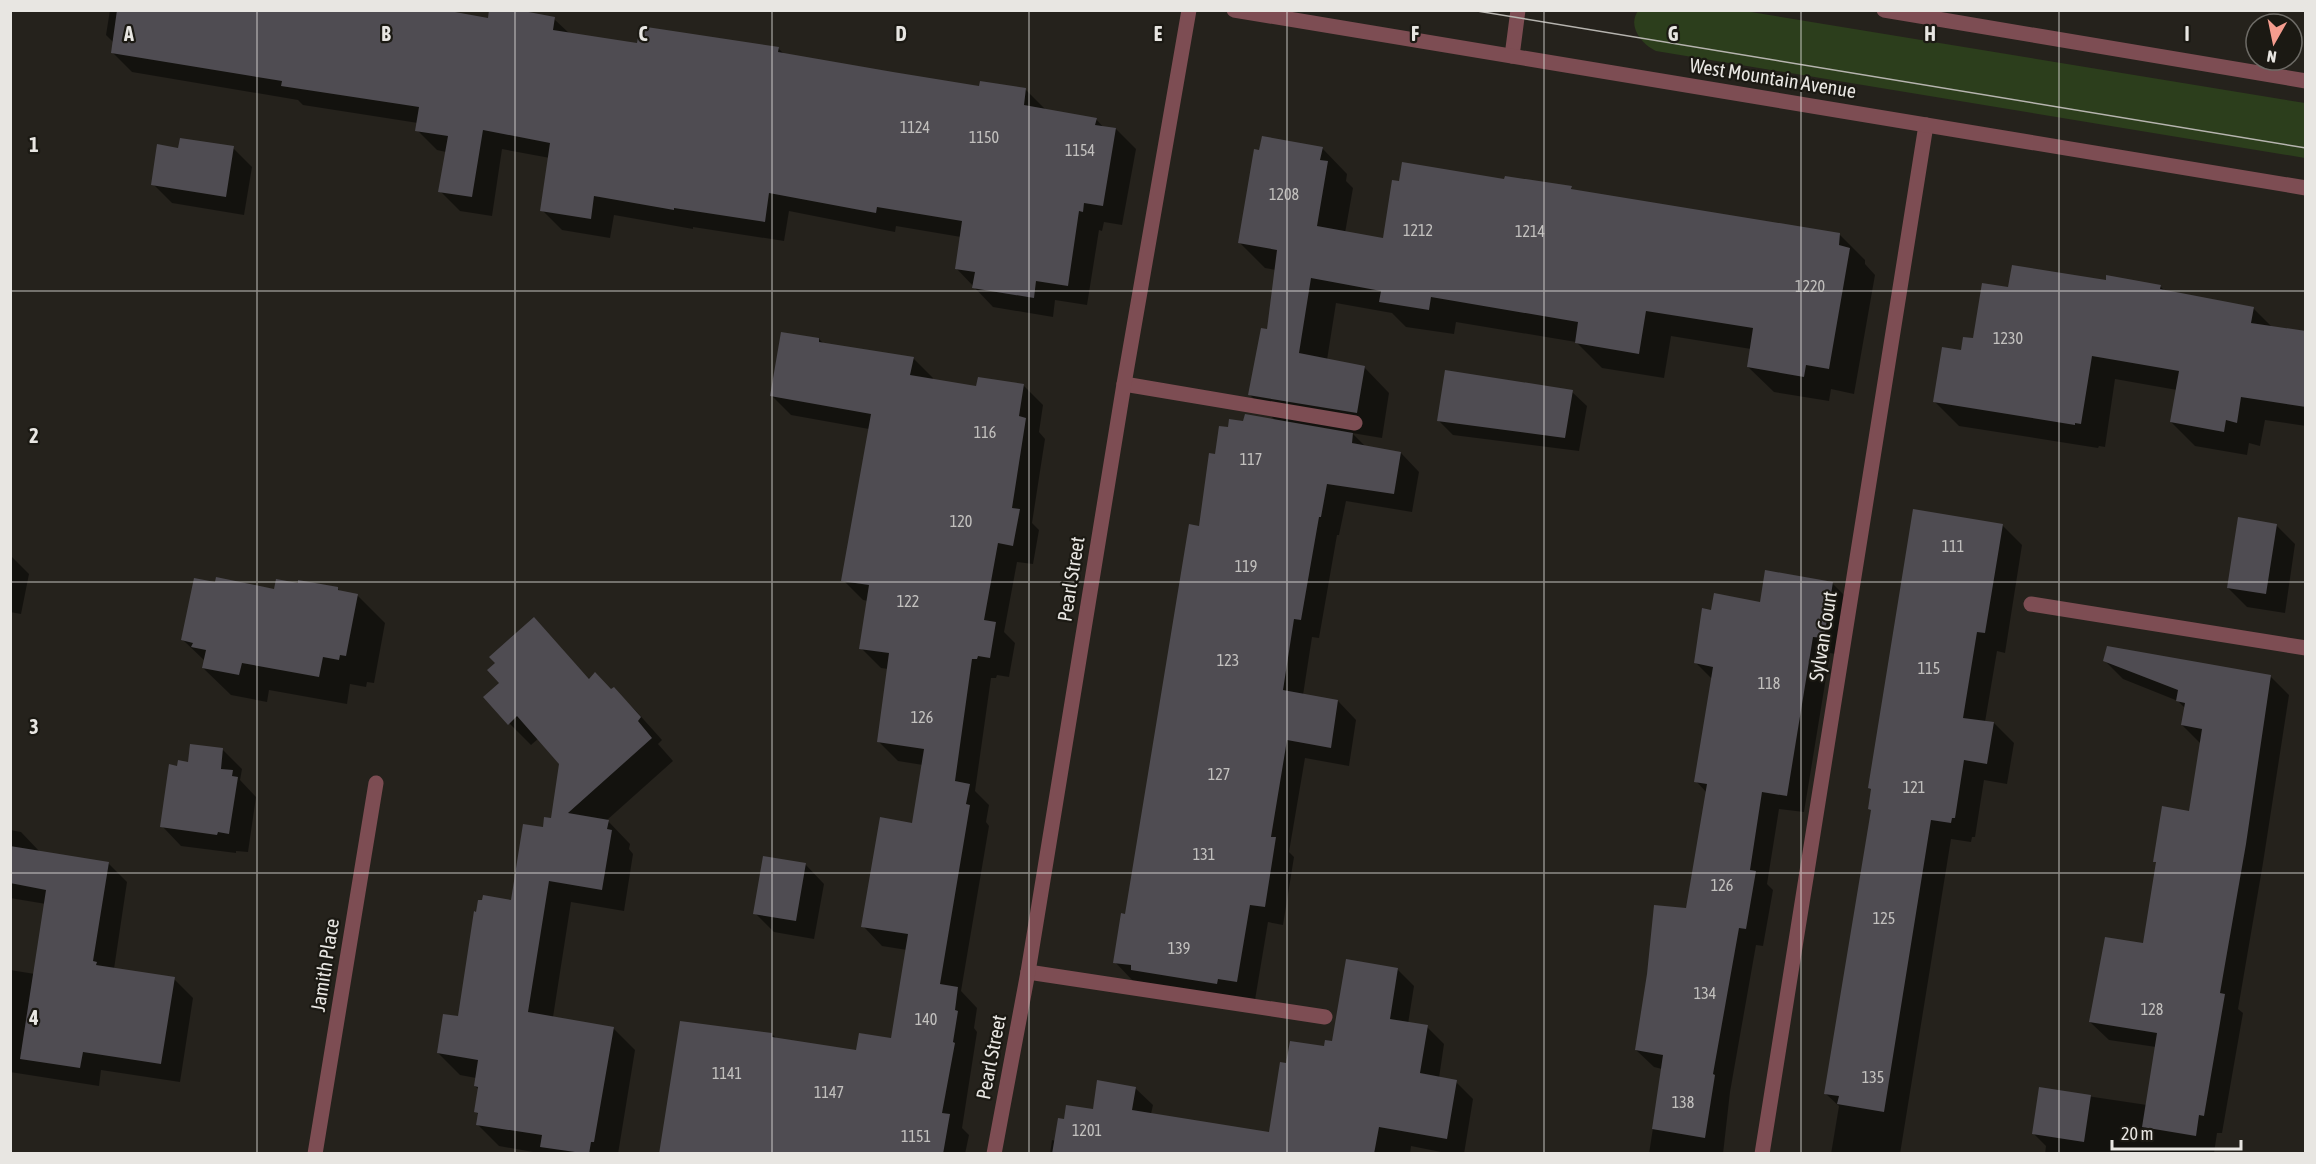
<svg xmlns="http://www.w3.org/2000/svg" width="2316" height="1164" viewBox="0 0 2316 1164" font-family="'Asap Condensed',sans-serif">
	<style>
		.green { fill: #2c3e1c }
		.shadow { fill: #0007 }
		.building { fill: #4f4c52 }
		.lines { fill: none; stroke-linecap: round; stroke-linejoin: round }
		.service { stroke: #7d4d53; stroke-width: 15 }
		.minor { stroke: #7d4d53; stroke-width: 15 }
		.tertiary { stroke: #7d4d53; stroke-width: 15 }
		.tram { stroke: #b6b4af; stroke-width: 1.5 }
		.grid { fill: none; stroke: #e8e6e2; stroke-width: 1.5; stroke-opacity: 0.55 }
		.labels { text-anchor: middle; stroke-width: 4.5; stroke-linejoin: round; paint-order: stroke }
		.number-label { font-size: 16px; fill: #c2c0be }
		.street-label { font-size: 20px; fill: #e8e6e2; stroke: #1b1913 }
		.grid-label { font-size: 20px; text-anchor: middle; font-weight: bold; fill: #e8e6e2; stroke: #1b1913; stroke-width: 4.5; stroke-linejoin: round; paint-order: stroke }
	</style>
	<rect width="100%" height="100%" fill="#25221c"/>
	<!-- green -->
	<path class="green" d="M 1638,11 L 1745,11 L 2305,103 L 2305,158 L 1656,51 C 1642,45 1627,26 1638,11 Z"/>
	<!-- shadow -->
	<path class="shadow" d="M 110,10 L 432,10 L 489,19 L 554,19 L 570,34 L 638,45 L 778,48 L 785,55 L 980,88 L 1026,90 L 1046,110 L 1096,119 L 1104,128 L 1116,129 L 1136,149 L 1122,225 L 1104,222 L 1102,231 L 1099,230 L 1087,305 L 1055,300 L 1053,317 L 993,307 L 956,268 L 961,237 L 896,226 L 895,232 L 789,211 L 784,241 L 693,227 L 693,229 L 614,215 L 610,238 L 562,230 L 542,210 L 550,158 L 502,149 L 492,216 L 460,211 L 440,191 L 446,152 L 437,150 L 417,130 L 418,123 L 303,105 L 298,100 L 132,72 L 112,52 L 114,43 L 106,35 Z
		M 233,148 L 252,167 L 244,215 L 172,203 L 153,184 L 179,149 Z
		M 1322,148 L 1347,174 L 1346,181 L 1353,188 L 1345,233 L 1384,240 L 1506,181 L 1571,188 L 1574,191 L 1840,235 L 1865,260 L 1865,264 L 1875,275 L 1854,394 L 1831,389 L 1829,401 L 1774,392 L 1748,367 L 1751,349 L 1671,336 L 1664,378 L 1602,368 L 1576,342 L 1456,322 L 1454,334 L 1406,327 L 1392,313 L 1336,303 L 1327,360 L 1364,367 L 1389,393 L 1382,438 L 1352,433 L 1366,447 L 1401,453 L 1419,472 L 1412,512 L 1346,501 L 1339,535 L 1337,535 L 1319,638 L 1312,637 L 1303,695 L 1338,701 L 1356,720 L 1349,766 L 1305,758 L 1289,852 L 1294,857 L 1283,925 L 1268,922 L 1255,1000 L 1133,981 L 1115,962 L 1127,915 L 1200,527 L 1217,456 L 1230,429 L 1276,421 L 1250,395 L 1268,331 L 1276,270 L 1265,268 L 1239,242 Z
		M 2107,282 L 2160,286 L 2165,291 L 2253,308 L 2273,328 L 2306,333 L 2306,426 L 2265,420 L 2260,446 L 2249,443 L 2247,455 L 2195,446 L 2171,422 L 2177,390 L 2115,379 L 2105,447 L 2099,446 L 2098,448 L 1959,426 L 1935,402 L 1963,352 L 1974,340 L 2010,289 Z
		M 819,339 L 824,344 L 913,358 L 933,378 L 932,380 L 977,387 L 1023,385 L 1043,405 L 1039,432 L 1045,439 L 1032,523 L 1039,530 L 1033,564 L 1017,562 L 1004,632 L 1015,643 L 1009,677 L 997,675 L 996,678 L 991,678 L 975,791 L 989,805 L 986,822 L 989,826 L 961,991 L 977,1008 L 974,1028 L 977,1032 L 962,1128 L 969,1135 L 965,1154 L 660,1154 L 772,1034 L 777,1039 L 857,1052 L 892,1040 L 907,950 L 882,946 L 863,926 L 914,824 L 923,765 L 898,761 L 878,741 L 888,669 L 881,668 L 861,648 L 868,601 L 863,600 L 843,580 L 869,429 L 791,415 L 771,395 Z
		M 1572,392 L 1587,406 L 1579,451 L 1453,435 L 1439,421 Z
		M 2002,525 L 2022,545 L 2005,653 L 1997,651 L 1985,722 L 1994,723 L 2014,743 L 2007,784 L 1984,780 L 1975,837 L 1972,837 L 1971,842 L 1951,839 L 1900,1154 L 1831,1154 L 1839,1106 L 1826,1094 L 1872,811 L 1870,809 L 1873,791 L 1869,788 Z
		M 2276,525 L 2295,544 L 2285,613 L 2247,607 L 2228,588 Z
		M 10,555 L 29,574 L 21,614 L 10,612 Z
		M 1832,583 L 1850,601 L 1841,655 L 1830,653 L 1804,812 L 1779,809 L 1767,884 L 1773,890 L 1763,946 L 1756,945 L 1730,1092 L 1723,1154 L 1706,1152 L 1706,1154 L 1649,1154 L 1662,1069 L 1654,1067 L 1636,1050 L 1687,910 L 1707,793 L 1696,781 L 1712,679 L 1695,662 L 1712,611 L 1761,604 Z
		M 338,589 L 341,592 L 358,596 L 385,623 L 374,683 L 367,682 L 366,687 L 350,684 L 347,704 L 269,690 L 267,702 L 231,695 L 203,668 L 205,661 L 183,640 L 275,591 Z
		M 534,619 L 590,680 L 612,691 L 614,689 L 636,711 L 662,740 L 658,744 L 673,761 L 607,820 L 630,844 L 629,849 L 633,854 L 624,911 L 571,902 L 553,1017 L 613,1028 L 635,1050 L 618,1154 L 544,1154 L 499,1146 L 477,1124 L 479,1115 L 476,1112 L 479,1090 L 475,1086 L 476,1078 L 460,1075 L 438,1053 L 459,1018 L 552,819 L 561,764 L 539,738 L 531,745 L 509,723 L 501,683 Z
		M 2105,661 L 2270,676 L 2289,695 L 2263,863 L 2238,1009 L 2243,1013 L 2222,1133 L 2217,1133 L 2214,1153 L 2045,1154 L 2046,1146 L 2034,1134 L 2040,1089 L 2147,1105 L 2156,1047 L 2109,1040 L 2090,1022 L 2144,945 L 2157,864 L 2155,861 L 2190,813 L 2201,744 L 2182,725 L 2185,708 L 2178,701 L 2123,679 Z
		M 223,750 L 242,769 L 240,780 L 256,797 L 248,852 L 236,851 L 236,853 L 181,846 L 162,826 L 178,767 Z
		M 10,830 L 21,832 L 40,852 L 108,863 L 127,882 L 114,969 L 174,979 L 193,998 L 180,1082 L 101,1070 L 99,1086 L 10,1072 L 10,970 L 35,974 L 46,904 L 10,898 Z
		M 805,864 L 824,884 L 814,939 L 774,932 L 755,913 Z
		M 1397,969 L 1414,986 L 1408,1024 L 1427,1027 L 1444,1044 L 1439,1078 L 1456,1082 L 1473,1099 L 1464,1154 L 1451,1154 L 1411,1146 L 1410,1154 L 1050,1154 L 1052,1140 L 1056,1141 L 1065,1120 L 1094,1110 L 1135,1088 L 1153,1105 L 1151,1114 L 1270,1133 L 1288,1065 L 1333,1042 Z"/>
	<!-- building -->
	<path class="building" d="M 117,10 L 444,10 L 488,18 L 489,10 L 518,10 L 555,17 L 553,30 L 637,43 L 640,26 L 779,47 L 778,52 L 893,72 L 979,86 L 980,81 L 1026,88 L 1024,105 L 1097,118 L 1095,125 L 1116,128 L 1103,206 L 1084,203 L 1083,212 L 1079,211 L 1068,286 L 1036,281 L 1034,298 L 972,288 L 975,272 L 955,269 L 962,221 L 877,207 L 876,213 L 769,193 L 765,222 L 674,208 L 674,210 L 594,196 L 591,219 L 540,211 L 550,143 L 483,130 L 472,197 L 438,192 L 448,136 L 415,131 L 419,107 L 281,86 L 282,81 L 111,53 Z
		M 1262,136 L 1323,147 L 1320,160 L 1328,161 L 1317,226 L 1383,238 L 1392,180 L 1399,181 L 1402,162 L 1504,179 L 1505,176 L 1572,186 L 1571,189 L 1840,233 L 1839,245 L 1850,248 L 1829,369 L 1806,365 L 1804,377 L 1747,367 L 1753,328 L 1646,311 L 1639,354 L 1575,343 L 1578,322 L 1431,297 L 1429,310 L 1379,302 L 1381,291 L 1311,278 L 1299,353 L 1365,366 L 1357,413 L 1248,395 L 1261,328 L 1267,329 L 1277,250 L 1238,243 L 1254,149 L 1259,150 Z
		M 180,138 L 234,146 L 226,197 L 151,185 L 157,144 L 178,148 Z
		M 2012,265 L 2106,280 L 2106,275 L 2161,285 L 2160,289 L 2254,307 L 2251,323 L 2306,331 L 2306,407 L 2241,397 L 2237,423 L 2226,420 L 2224,432 L 2170,422 L 2179,371 L 2092,356 L 2081,424 L 2075,423 L 2075,425 L 1933,402 L 1942,347 L 1961,350 L 1963,337 L 1973,338 L 1982,283 L 2008,287 Z
		M 781,332 L 819,338 L 819,342 L 914,357 L 910,375 L 976,386 L 978,377 L 1024,384 L 1019,416 L 1026,418 L 1012,508 L 1020,509 L 1013,546 L 998,543 L 984,620 L 996,622 L 990,658 L 978,656 L 977,659 L 972,659 L 955,781 L 970,784 L 966,804 L 970,805 L 940,984 L 958,987 L 955,1010 L 958,1011 L 953,1042 L 955,1043 L 942,1113 L 950,1114 L 943,1154 L 659,1154 L 680,1021 L 772,1033 L 772,1037 L 856,1050 L 859,1033 L 891,1038 L 908,934 L 861,927 L 880,817 L 912,823 L 924,749 L 877,742 L 889,653 L 859,649 L 869,585 L 841,581 L 871,414 L 770,396 Z
		M 1445,370 L 1573,390 L 1565,438 L 1437,421 Z
		M 1245,414 L 1353,433 L 1352,443 L 1401,452 L 1394,494 L 1327,484 L 1321,517 L 1319,517 L 1301,620 L 1294,619 L 1283,690 L 1338,700 L 1331,748 L 1287,740 L 1271,837 L 1276,837 L 1265,907 L 1250,905 L 1237,982 L 1218,979 L 1217,984 L 1131,970 L 1131,965 L 1113,963 L 1121,913 L 1125,914 L 1189,524 L 1199,526 L 1209,453 L 1215,454 L 1219,426 L 1228,427 L 1229,419 L 1243,421 Z
		M 1913,509 L 2003,524 L 1985,633 L 1977,632 L 1963,718 L 1994,722 L 1987,764 L 1964,760 L 1955,818 L 1952,818 L 1951,823 L 1931,820 L 1884,1112 L 1837,1104 L 1839,1096 L 1824,1094 L 1871,810 L 1868,809 L 1871,789 L 1868,788 Z
		M 2238,517 L 2277,524 L 2266,594 L 2227,588 Z
		M 1765,570 L 1833,582 L 1824,638 L 1813,637 L 1787,796 L 1762,792 L 1750,870 L 1756,871 L 1746,929 L 1739,928 L 1713,1074 L 1715,1075 L 1705,1138 L 1652,1129 L 1663,1055 L 1635,1050 L 1647,974 L 1654,905 L 1686,908 L 1707,784 L 1694,782 L 1713,667 L 1694,663 L 1702,608 L 1711,610 L 1714,593 L 1760,602 Z
		M 216,577 L 274,589 L 276,579 L 298,583 L 298,580 L 338,587 L 338,590 L 358,594 L 346,656 L 340,655 L 339,660 L 323,657 L 319,677 L 242,663 L 239,675 L 202,668 L 206,650 L 191,647 L 193,643 L 181,640 L 194,578 L 215,582 Z
		M 534,617 L 589,679 L 595,672 L 611,689 L 614,687 L 641,717 L 638,721 L 652,738 L 568,813 L 609,820 L 607,829 L 612,830 L 602,890 L 549,881 L 528,1012 L 614,1027 L 594,1142 L 591,1142 L 589,1154 L 540,1147 L 542,1135 L 476,1125 L 478,1113 L 474,1112 L 478,1087 L 474,1086 L 478,1060 L 437,1053 L 443,1014 L 458,1016 L 474,911 L 476,912 L 478,900 L 482,900 L 483,895 L 511,900 L 523,824 L 543,827 L 544,817 L 551,818 L 559,764 L 517,716 L 508,725 L 483,697 L 499,683 L 487,670 L 495,663 L 489,657 Z
		M 2107,646 L 2271,675 L 2246,844 L 2220,993 L 2225,994 L 2204,1116 L 2199,1115 L 2196,1136 L 2142,1127 L 2157,1033 L 2089,1022 L 2105,937 L 2143,943 L 2156,862 L 2153,862 L 2162,806 L 2189,811 L 2202,729 L 2181,725 L 2185,703 L 2176,701 L 2178,690 L 2103,661 Z
		M 190,744 L 223,748 L 221,769 L 233,770 L 232,776 L 238,777 L 229,834 L 218,832 L 217,835 L 160,827 L 169,764 L 177,766 L 178,760 L 188,762 Z
		M 10,846 L 109,862 L 93,961 L 97,962 L 96,965 L 175,977 L 161,1064 L 83,1052 L 80,1068 L 20,1059 L 46,890 L 10,883 Z
		M 763,856 L 806,863 L 796,921 L 753,914 Z
		M 1346,959 L 1398,968 L 1390,1019 L 1428,1025 L 1420,1073 L 1457,1080 L 1447,1139 L 1379,1127 L 1374,1154 L 1052,1154 L 1058,1118 L 1064,1119 L 1066,1105 L 1093,1109 L 1097,1080 L 1136,1087 L 1132,1110 L 1269,1132 L 1280,1062 L 1286,1063 L 1290,1041 L 1324,1046 L 1325,1040 L 1332,1041 Z
		M 2039,1087 L 2091,1095 L 2084,1142 L 2032,1134 Z"/>
	<g class="lines">
		<!-- service -->
		<path class="service" d="M 1124,384 L 1355,423
			M 2031,604 L 2306,648
			M 1028,972 L 1325,1017"/>
		<!-- minor -->
		<path class="minor" d="M 1512,56 L 1518,10
			M 315,1154 L 376,783
			M 994,1154 L 1028,972 L 1124,384 L 1189,10
			M 1762,1154 L 1926,125"/>
		<!-- tertiary -->
		<path class="tertiary" d="M 1234,10 L 2306,188
			M 1884,10 L 2306,81"/>
		<!-- tram -->
		<path class="tram" d="M 1471,10 L 2306,148"/>
	</g>
	<!-- grid -->
	<path class="grid" d="M 257,10 L 257,1154M 515,10 L 515,1154M 772,10 L 772,1154M 1029,10 L 1029,1154M 1287,10 L 1287,1154M 1544,10 L 1544,1154M 1801,10 L 1801,1154M 2059,10 L 2059,1154M 10,291 L 2306,291M 10,582 L 2306,582M 10,873 L 2306,873"/>
	<g class="labels">
		<!-- number labels -->
		<g class="number-label">
			<text x="915" y="133">1124</text>
			<text x="984" y="143">1150</text>
			<text x="1080" y="156">1154</text>
			<text x="1284" y="200">1208</text>
			<text x="1418" y="236">1212</text>
			<text x="1530" y="237">1214</text>
			<text x="1810" y="292">1220</text>
			<text x="2008" y="344">1230</text>
			<text x="985" y="438">116</text>
			<text x="1251" y="465">117</text>
			<text x="961" y="527">120</text>
			<text x="1953" y="552">111</text>
			<text x="1246" y="572">119</text>
			<text x="908" y="607">122</text>
			<text x="1228" y="666">123</text>
			<text x="1929" y="674">115</text>
			<text x="1769" y="689">118</text>
			<text x="922" y="723">126</text>
			<text x="1219" y="780">127</text>
			<text x="1914" y="793">121</text>
			<text x="1204" y="860">131</text>
			<text x="1722" y="891">126</text>
			<text x="1884" y="924">125</text>
			<text x="1179" y="954">139</text>
			<text x="1705" y="999">134</text>
			<text x="2152" y="1015">128</text>
			<text x="926" y="1025">140</text>
			<text x="727" y="1079">1141</text>
			<text x="1873" y="1083">135</text>
			<text x="829" y="1098">1147</text>
			<text x="1683" y="1108">138</text>
			<text x="1087" y="1136">1201</text>
			<text x="916" y="1142">1151</text>
		</g>
		<!-- street labels -->
		<g class="street-label">
			<text transform="translate(1773 78) rotate(9)" y="7">West Mountain Avenue</text>
			<text transform="translate(1071 579) rotate(-81)" y="7">Pearl Street</text>
			<text transform="translate(1823 636) rotate(-81)" y="7">Sylvan Court</text>
			<text transform="translate(325 965) rotate(-81)" y="7">Jamith Place</text>
			<text transform="translate(991 1057) rotate(-79)" y="7">Pearl Street</text>
		</g>
	</g>
	<g class="grid-label">
		<text x="129" y="41">A</text>
		<text x="386" y="41">B</text>
		<text x="643" y="41">C</text>
		<text x="901" y="41">D</text>
		<text x="1158" y="41">E</text>
		<text x="1415" y="41">F</text>
		<text x="1673" y="41">G</text>
		<text x="1930" y="41">H</text>
		<text x="2187" y="41">I</text>
		<text x="34" y="152">1</text>
		<text x="34" y="443">2</text>
		<text x="34" y="734">3</text>
		<text x="34" y="1025">4</text>
	</g>
	<!-- border -->
	<rect width="2316" height="1164" fill="none" stroke="#e8e6e2" stroke-width="24"/>
	<!-- north arrow -->
	<g transform="translate(2274 42) rotate(189)"><circle r="28" fill="#1b1913" stroke="#6d6b66" stroke-width="1.5"/>
	<path d="M0-4.5L10 22L0 15L-10 22Z" fill="#f59d8f"/>
	<text y="-9" font-size="16" font-weight="bold" text-anchor="middle" fill="#e8e6e2">N</text>
	</g>
	<!-- scale -->
	<path d="M2112 1140v9h129v-9" fill="none" stroke="#e8e6e2" stroke-width="3"/>
	<text x="2121" y="1140" font-size="18" fill="#e8e6e2" stroke="#1b1913" stroke-width="4.5" paint-order="stroke">20 m</text>
</svg>
